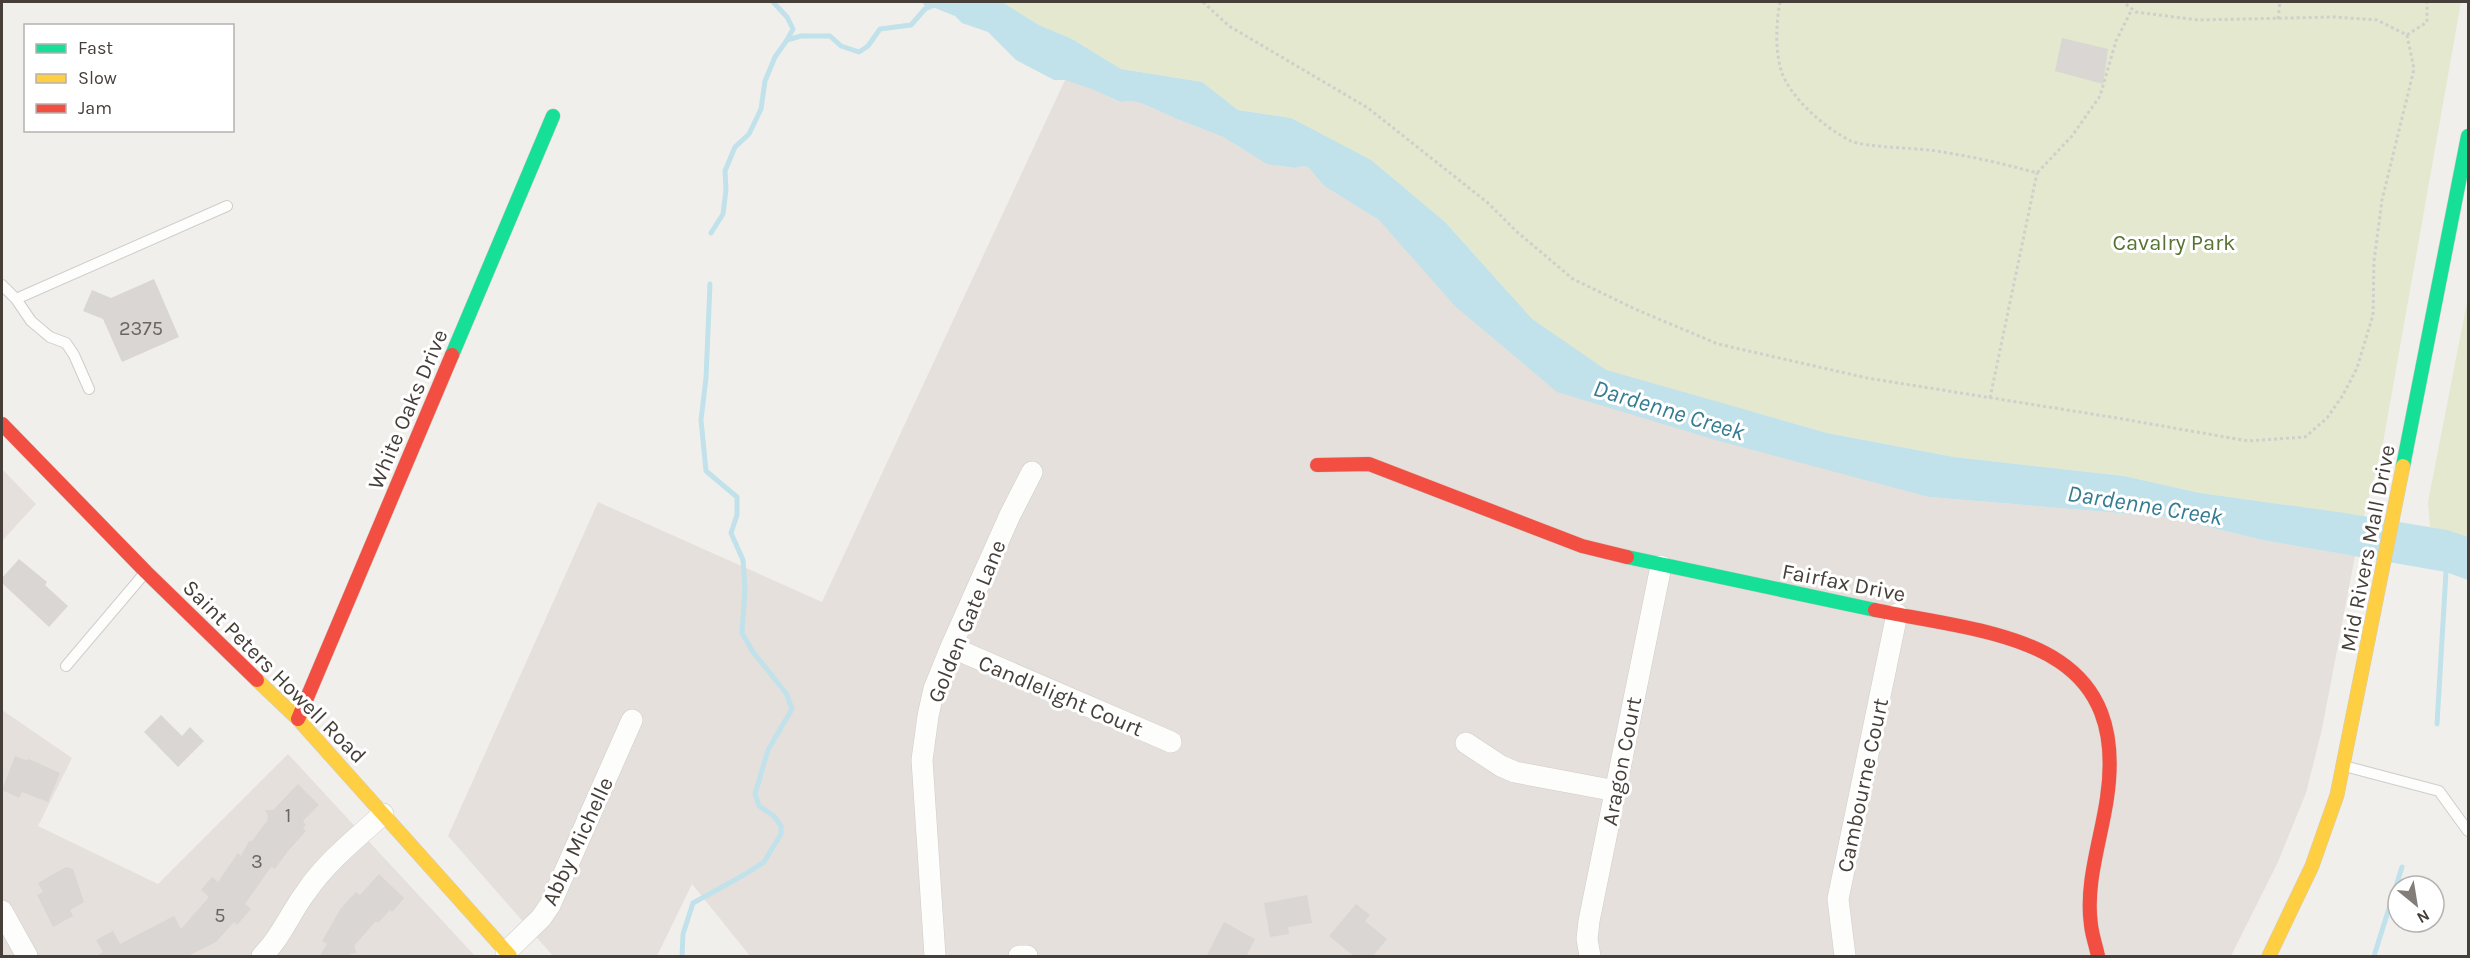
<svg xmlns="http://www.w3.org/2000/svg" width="2470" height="958" viewBox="0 0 2470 958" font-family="Karla,sans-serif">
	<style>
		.residential { fill: #e5e0db }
		.green { fill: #e3e8cf }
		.water { fill: #c1e2ea }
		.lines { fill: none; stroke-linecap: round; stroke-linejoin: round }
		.stream { stroke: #c1e2ea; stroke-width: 5 }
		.building { fill: #d9d6d3 }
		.lane-casing { stroke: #cfcdca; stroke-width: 12 }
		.street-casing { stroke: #cfcdca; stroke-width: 22 }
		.fast-casing { stroke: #d1ccc6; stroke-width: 15 }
		.slow-casing { stroke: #d1ccc6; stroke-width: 15 }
		.jam-casing { stroke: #d1ccc6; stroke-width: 15 }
		.path { stroke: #d1cfcb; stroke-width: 3; stroke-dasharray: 3 3; stroke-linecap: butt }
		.lane { stroke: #fdfdfc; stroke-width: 10 }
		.street { stroke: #fdfdfc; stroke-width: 21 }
		.fast { stroke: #16e098; stroke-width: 14 }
		.slow { stroke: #ffcf43; stroke-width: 14 }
		.jam { stroke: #f24e42; stroke-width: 14 }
		.labels { text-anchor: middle; stroke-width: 6; stroke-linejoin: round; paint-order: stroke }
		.number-label { font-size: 20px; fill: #6c6661 }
		.park-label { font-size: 22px; fill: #577232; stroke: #fff }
		.street-label { font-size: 22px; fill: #463f39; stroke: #fff }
		.water-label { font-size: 24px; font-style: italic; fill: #367c90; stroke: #fff }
	</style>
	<rect width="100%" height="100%" fill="#f1efec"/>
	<!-- residential -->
	<path class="residential" d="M 1065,80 L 1095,90 L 1119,102 L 1131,101 L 1141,103 L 1177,119 L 1223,137 L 1242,149 L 1279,166 L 1294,168 L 1305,166 L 1309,168 L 1324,186 L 1379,220 L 1398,239 L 1929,497 L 2167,517 L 2262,540 L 2355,556 L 2322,729 L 2306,793 L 2278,862 L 2231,956 L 750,956 L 692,884 L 657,956 L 553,956 L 448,836 L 598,502 L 822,602 Z
		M 2,469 L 36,504 L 2,541 Z
		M 2,710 L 72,758 L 38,826 L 158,884 L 288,754 L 475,956 L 2,956 Z"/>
	<!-- green -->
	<path class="green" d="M 1002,2 L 2461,2 L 2383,443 L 2364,516 L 2200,493 L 2124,476 L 1954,457 L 1827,433 L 1606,370 L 1532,319 L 1446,223 L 1291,118 L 1238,110 L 1202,82 L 1121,69 L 1072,39 L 1039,25 Z
		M 2468,297 L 2468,537 L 2430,527 L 2428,502 Z"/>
	<!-- water -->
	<path class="water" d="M 920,2 L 1002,2 L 1039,25 L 1072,39 L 1121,69 L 1202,82 L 1238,110 L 1291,118 L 1371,160 L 1446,223 L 1532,319 L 1606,370 L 1827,433 L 1954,457 L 2124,476 L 2200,493 L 2345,513 L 2447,530 L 2468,537 L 2468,580 L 2446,572 L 2262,540 L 2167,517 L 1929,497 L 1719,441 L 1557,392 L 1455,306 L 1379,220 L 1324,186 L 1309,168 L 1305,166 L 1294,168 L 1267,164 L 1223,137 L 1177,119 L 1141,103 L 1131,101 L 1120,102 L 1094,90 L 1065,80 L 1054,80 L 1016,60 L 988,32 L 962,23 L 955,16 L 935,8 L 925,9 L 924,4 Z"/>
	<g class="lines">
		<!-- stream -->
		<path class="stream" d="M 773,2 L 787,17 L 793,29 L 787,40
			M 711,233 L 723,214 L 726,190 L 725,171 L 735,147 L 749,134 L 761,109 L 765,81 L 775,57 L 787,40 L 801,36 L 830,36 L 841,46 L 859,52 L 868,46 L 880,29 L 911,25 L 925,9 L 940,2
			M 2437,724 L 2446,572 L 2450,569
			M 682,956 L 683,934 L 693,903 L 742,876 L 764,862 L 781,834 L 781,826 L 774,816 L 759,806 L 755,794 L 768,750 L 792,709 L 786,693 L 753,652 L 742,633 L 745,589 L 743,560 L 731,533 L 737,515 L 737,497 L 706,471 L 701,420 L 706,378 L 710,284
			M 2374,956 L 2402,867"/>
	</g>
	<!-- building -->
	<path class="building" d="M 2062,38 L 2108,49 L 2103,84 L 2055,71 Z
		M 154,279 L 179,337 L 122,362 L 103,319 L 83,311 L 92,290 L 111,298 Z
		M 19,559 L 47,582 L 45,585 L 68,606 L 49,627 L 2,583 L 2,578 Z
		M 161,715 L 182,736 L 190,727 L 204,741 L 178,767 L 144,732 Z
		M 15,756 L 26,760 L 29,759 L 60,773 L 48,802 L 22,792 L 19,798 L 2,790 Z
		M 298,784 L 319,805 L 303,821 L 306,825 L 303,828 L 306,831 L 288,851 L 275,869 L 271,867 L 245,904 L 251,909 L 237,925 L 234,922 L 216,942 L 186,957 L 94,957 L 103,952 L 96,940 L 113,931 L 120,944 L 174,916 L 181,929 L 209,897 L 201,890 L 212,877 L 218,882 L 238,853 L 241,856 L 249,841 L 252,841 L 267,821 L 268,816 L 265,810 L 273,810 Z
		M 66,867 L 73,869 L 84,902 L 70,910 L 73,916 L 53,927 L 37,895 L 43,892 L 38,883 Z
		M 379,874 L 404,898 L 392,912 L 390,910 L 379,922 L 375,922 L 354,946 L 357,953 L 350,954 L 349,957 L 319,957 L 327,944 L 322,941 L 341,908 L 356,892 L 360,895 Z
		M 1307,895 L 1312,923 L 1288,927 L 1289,934 L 1270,937 L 1264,903 Z
		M 1356,904 L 1370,915 L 1365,921 L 1387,939 L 1372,957 L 1355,957 L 1329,936 Z
		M 1224,922 L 1255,939 L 1246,957 L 1206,957 Z"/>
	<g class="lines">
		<!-- lane casing -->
		<g class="lane-casing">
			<path id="lane" d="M 2,285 L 16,299 L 31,321 L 50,337 L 66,343 L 74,355 L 89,389
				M 16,299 L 227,206
				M 66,666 L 144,574
				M 2348,767 L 2439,791 L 2468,831"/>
		</g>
		<!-- street casing -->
		<g class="street-casing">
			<path id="street" d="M 951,647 L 1171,742
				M 1466,743 L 1501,766 L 1515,772 L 1616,791
				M 2,911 L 27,956
				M 506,952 L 541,918 L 550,905 L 632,720
				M 262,956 C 281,938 290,913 306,892 C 326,862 357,838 383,814
				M 935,956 L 922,760 L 928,716 L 934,689 L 951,647 L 1010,515 L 1032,472
				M 1019,956 L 1027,956
				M 1590,956 L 1587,939 L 1589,921 L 1661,566
				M 1845,956 L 1838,899 L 1897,614"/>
		</g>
		<!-- fast casing -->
		<g class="fast-casing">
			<path id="fast" d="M 452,355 L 553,116
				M 2403,466 L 2468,136
				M 1627,557 L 1875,610"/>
		</g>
		<!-- slow casing -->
		<g class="slow-casing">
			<path id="slow" d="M 257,680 L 298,719 L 510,956
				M 2269,956 L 2312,866 L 2337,795 L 2403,466"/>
		</g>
		<!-- jam casing -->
		<g class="jam-casing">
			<path id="jam" d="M 2,424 L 146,572 L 257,680
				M 1317,465 L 1369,464 L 1582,546 L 1627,557
				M 1875,610 C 1991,634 2131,636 2107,798 C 2101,840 2085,883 2091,925 C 2092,935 2096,946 2098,956
				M 298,719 L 452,355"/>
		</g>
		<!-- path -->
		<path class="path" d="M 1203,2 L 1229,26 L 1368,108 L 1488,203 L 1516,231 L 1573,279 L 1635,309 L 1718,344 L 1867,378 L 2117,418 L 2248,441 L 2305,437 L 2327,418 L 2343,395 L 2357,368 L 2373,315 L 2374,261 L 2382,200 L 2414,69 L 2407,35 L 2377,20 L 2334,17 L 2198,20 L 2136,12 L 2123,2
			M 1780,2 C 1776,23 1775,49 1781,70 C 1789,97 1826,129 1851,141 C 1864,147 1912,148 1929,150 C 1966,155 2001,163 2037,173 L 2072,136 L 2100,96 L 2116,41 L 2132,9
			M 2278,19 L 2280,2
			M 2407,35 L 2427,22 L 2427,2
			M 1990,398 L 2037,173"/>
		<!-- lane -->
		<use href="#lane" class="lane"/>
		<!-- street -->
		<use href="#street" class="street"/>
		<!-- fast -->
		<use href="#fast" class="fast"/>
		<!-- slow -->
		<use href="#slow" class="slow"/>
		<!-- jam -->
		<use href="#jam" class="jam"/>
	</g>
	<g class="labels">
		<!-- number labels -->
		<g class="number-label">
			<text x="141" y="335">2375</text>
			<text x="288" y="822">1</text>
			<text x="257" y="868">3</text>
			<text x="220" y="922">5</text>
		</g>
		<!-- park labels -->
		<g class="park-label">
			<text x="2174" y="250">Cavalry Park</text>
		</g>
		<!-- street labels -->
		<g class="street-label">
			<text transform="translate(407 409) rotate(-67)" y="8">White Oaks Drive</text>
			<text transform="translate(2367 548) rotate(-79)" y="8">Mid Rivers Mall Drive</text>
			<text transform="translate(1844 582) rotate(11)" y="8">Fairfax Drive</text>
			<text transform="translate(966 621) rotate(-68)" y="8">Golden Gate Lane</text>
			<text transform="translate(275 671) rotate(45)" y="8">Saint Peters Howell Road</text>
			<text transform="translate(1061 695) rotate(23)" y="8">Candlelight Court</text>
			<text transform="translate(1621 761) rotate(-79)" y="8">Aragon Court</text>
			<text transform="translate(1862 785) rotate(-78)" y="8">Cambourne Court</text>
			<text transform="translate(577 841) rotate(-65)" y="8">Abby Michelle</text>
		</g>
		<!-- water labels -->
		<g class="water-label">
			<text transform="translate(1669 410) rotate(17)" y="8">Dardenne Creek</text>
			<text transform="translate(2145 505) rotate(9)" y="8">Dardenne Creek</text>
		</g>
	</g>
	<!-- border -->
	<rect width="2470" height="958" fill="none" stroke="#463f39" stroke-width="6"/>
	<!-- legend -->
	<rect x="24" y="24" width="210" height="108" fill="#ffffff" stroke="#b5b2b0" stroke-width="1.5"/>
	<rect x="36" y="44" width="30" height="9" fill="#16e098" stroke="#b5b2b0" stroke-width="1.5"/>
	<text x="78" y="54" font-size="18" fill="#463f39">Fast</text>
	<rect x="36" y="74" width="30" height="9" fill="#ffcf43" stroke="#b5b2b0" stroke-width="1.5"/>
	<text x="78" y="84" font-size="18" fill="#463f39">Slow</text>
	<rect x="36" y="104" width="30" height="9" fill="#f24e42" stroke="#b5b2b0" stroke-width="1.5"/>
	<text x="78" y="114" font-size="18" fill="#463f39">Jam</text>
	<!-- north arrow -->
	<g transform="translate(2416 904) rotate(150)"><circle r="28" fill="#ffffff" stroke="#b5b2b0" stroke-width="1.5"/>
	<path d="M0-4.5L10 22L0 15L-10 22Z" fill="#827d78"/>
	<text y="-9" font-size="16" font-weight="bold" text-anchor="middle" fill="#463f39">N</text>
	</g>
</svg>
